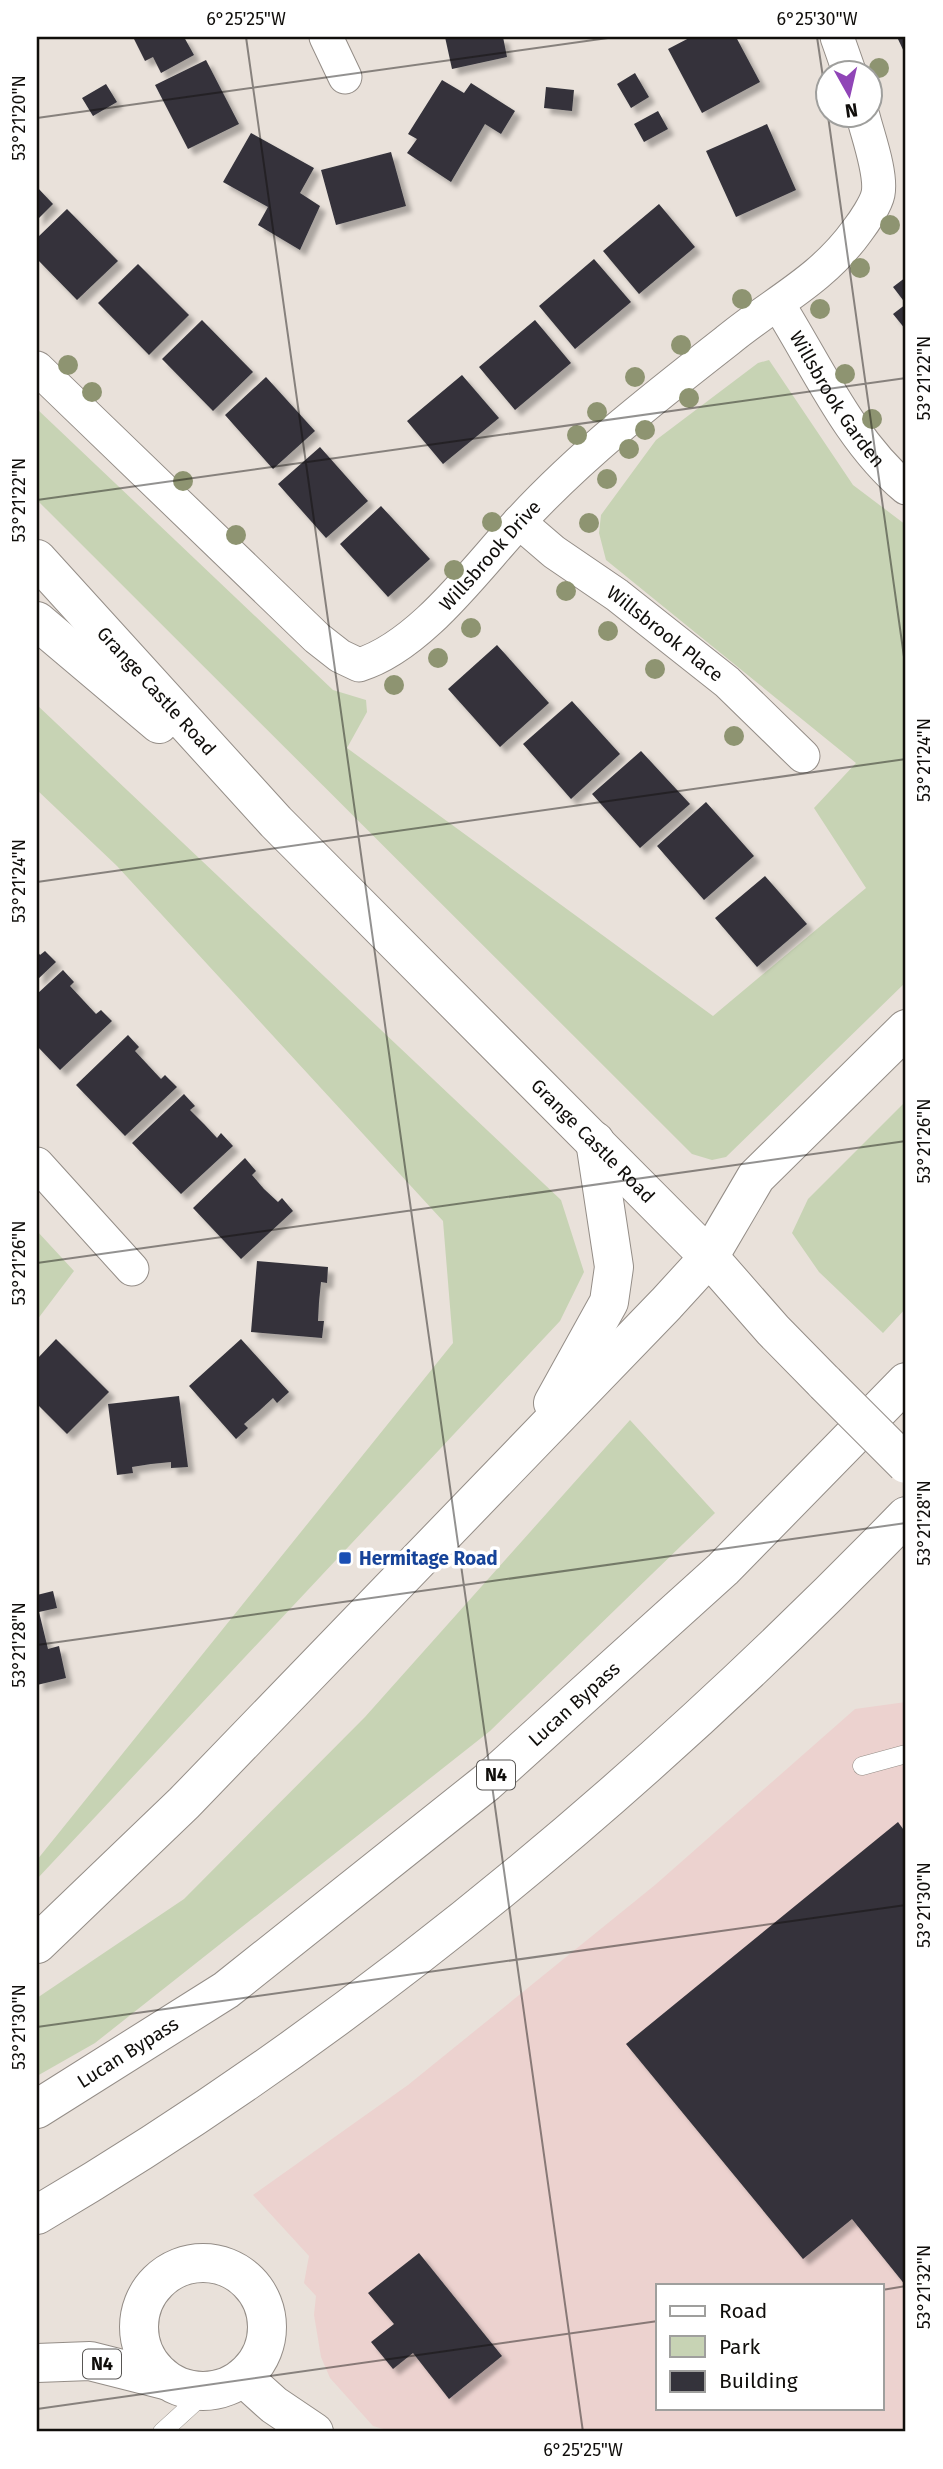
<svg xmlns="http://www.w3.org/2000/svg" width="943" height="2469" viewBox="0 0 943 2469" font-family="'Fira Sans',sans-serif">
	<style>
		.commercial { fill: #ecd2cf; fill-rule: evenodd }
		.green { fill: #c7d3b4 }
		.building { fill: #34333b; filter: url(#shadow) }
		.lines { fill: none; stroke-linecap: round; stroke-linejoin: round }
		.lane-casing { stroke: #948d87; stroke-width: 19 }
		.street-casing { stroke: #948d87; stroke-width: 35 }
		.secondary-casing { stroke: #948d87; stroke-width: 40 }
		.highway-casing { stroke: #948d87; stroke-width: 40 }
		.lane { stroke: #fff; stroke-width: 18 }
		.street { stroke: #fff; stroke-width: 33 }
		.secondary { stroke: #fff; stroke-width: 38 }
		.highway { stroke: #fff; stroke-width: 38 }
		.secondary-bridge-casing { stroke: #948d87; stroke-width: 40; stroke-linecap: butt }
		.secondary-bridge { stroke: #fff; stroke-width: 38 }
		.tree { fill: #8e9471 }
		.ticks { fill: none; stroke: #100e0b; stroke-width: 2; stroke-opacity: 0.45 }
		.transit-dot { fill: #1a4fb4; stroke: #fff; stroke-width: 2.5 }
		.labels { text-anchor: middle; stroke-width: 7; stroke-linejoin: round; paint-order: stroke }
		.shield { fill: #fff; stroke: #585654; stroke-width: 2 }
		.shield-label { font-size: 18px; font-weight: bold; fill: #100e0b }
		.street-label { font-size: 19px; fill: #100e0b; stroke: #fff }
		.transit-label { font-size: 19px; font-weight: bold; fill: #164399; stroke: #fff; text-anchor: start }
		.neatline { fill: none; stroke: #100e0b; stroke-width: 2.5 }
		.ticks-label { font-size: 18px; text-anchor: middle; fill: #100e0b }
	</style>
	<defs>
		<filter id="shadow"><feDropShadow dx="6" dy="6" stdDeviation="2" flood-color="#0004"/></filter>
	</defs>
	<rect width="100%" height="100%" fill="#e9e1da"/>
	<!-- commercial -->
	<path class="commercial" d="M 906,1702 L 906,2432 L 394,2432 L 373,2426 L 330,2378 L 321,2357 L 314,2315 L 316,2296 L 304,2283 L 309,2256 L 253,2195 L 408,2085 L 655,1885 L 855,1709 ZM 658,2285 L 882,2285 L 882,2408 L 658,2408 Z"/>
	<!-- green -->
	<path class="green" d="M 769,360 L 853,485 L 906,525 L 906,982 L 726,1157 L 712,1160 L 692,1154 L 37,500 L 37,409 L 333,690 L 366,700 L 367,712 L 347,748 L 713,1016 L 866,888 L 814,808 L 856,763 L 606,560 L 599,533 L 601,515 L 656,440 L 758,363 Z
		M 37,705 L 561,1200 L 584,1272 L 560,1321 L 37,1879 L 37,1860 L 453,1343 L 443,1221 L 117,866 L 37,790 Z
		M 906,1101 L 906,1308 L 883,1333 L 819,1272 L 792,1233 L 808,1199 Z
		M 37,1231 L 74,1271 L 37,1320 Z
		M 630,1420 L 715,1513 L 490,1731 L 95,2043 L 37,2076 L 37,1998 L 184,1899 L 365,1717 Z"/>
	<!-- building -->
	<path class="building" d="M 133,37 L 184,37 L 194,55 L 161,73 L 153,57 L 145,61 Z
		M 445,37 L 503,37 L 507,57 L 452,69 Z
		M 691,37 L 736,37 L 760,82 L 702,113 L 668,49 Z
		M 897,37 L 906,37 L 906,56 Z
		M 206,60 L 239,124 L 188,149 L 155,85 Z
		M 635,73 L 649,97 L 631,108 L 617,84 Z
		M 442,80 L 464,93 L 471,83 L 515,111 L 501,134 L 485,124 L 451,182 L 407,153 L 417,139 L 408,134 Z
		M 106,84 L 117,102 L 93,116 L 82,98 Z
		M 546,87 L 574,90 L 572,111 L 544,108 Z
		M 658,111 L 668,129 L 644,142 L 634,124 Z
		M 767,124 L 796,190 L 736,217 L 706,151 Z
		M 251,133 L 314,168 L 300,193 L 320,206 L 300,250 L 258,225 L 268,207 L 223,182 Z
		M 391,152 L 406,206 L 336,225 L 321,170 Z
		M 37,187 L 53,204 L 37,220 Z
		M 659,204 L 695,247 L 639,294 L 603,251 Z
		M 67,209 L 118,261 L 77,300 L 37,259 L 37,238 Z
		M 594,259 L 631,302 L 575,349 L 539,306 Z
		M 138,264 L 189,315 L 149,355 L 98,303 Z
		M 906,277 L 906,304 L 893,287 Z
		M 906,304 L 906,330 L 893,314 Z
		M 202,320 L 253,372 L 213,411 L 162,359 Z
		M 535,320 L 571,363 L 515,410 L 479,367 Z
		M 462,375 L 499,418 L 443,464 L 407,421 Z
		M 266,377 L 315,431 L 273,469 L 225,415 Z
		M 320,447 L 368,501 L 326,538 L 278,484 Z
		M 381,506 L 430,559 L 388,597 L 340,544 Z
		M 497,645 L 549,703 L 500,747 L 448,689 Z
		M 572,701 L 620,754 L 571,799 L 523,744 Z
		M 641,751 L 690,804 L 640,848 L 592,794 Z
		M 706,802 L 754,856 L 704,900 L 657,846 Z
		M 765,876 L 807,924 L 757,967 L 715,918 Z
		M 37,951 L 40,955 L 45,951 L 56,962 L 37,980 Z
		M 63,970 L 74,982 L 70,986 L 96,1014 L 101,1010 L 112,1021 L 60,1070 L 37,1046 L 37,994 Z
		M 128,1035 L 139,1047 L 135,1051 L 161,1079 L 165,1075 L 177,1087 L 125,1136 L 76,1085 Z
		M 184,1094 L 195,1106 L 190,1110 L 204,1124 L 217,1138 L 221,1133 L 233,1146 L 181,1194 L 132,1143 Z
		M 245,1158 L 256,1171 L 252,1175 L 264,1189 L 278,1202 L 282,1198 L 293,1211 L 241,1259 L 193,1208 Z
		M 257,1261 L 328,1267 L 327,1283 L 321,1282 L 319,1302 L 318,1321 L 324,1321 L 322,1338 L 251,1332 Z
		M 56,1339 L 109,1392 L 67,1434 L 37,1404 L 37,1359 Z
		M 241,1339 L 289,1392 L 277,1403 L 273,1398 L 259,1411 L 244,1424 L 248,1428 L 236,1439 L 189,1386 Z
		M 179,1396 L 188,1467 L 171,1468 L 171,1462 L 151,1464 L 132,1467 L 133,1473 L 117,1475 L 108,1404 Z
		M 53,1591 L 57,1608 L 39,1612 L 48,1649 L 59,1646 L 66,1678 L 37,1685 L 37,1595 Z
		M 898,1822 L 906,1833 L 906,2286 L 852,2219 L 803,2259 L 626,2044 Z
		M 419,2253 L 502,2356 L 449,2399 L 413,2353 L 393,2369 L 371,2342 L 394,2324 L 368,2293 Z"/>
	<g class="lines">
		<!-- lane casing -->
		<g class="lane-casing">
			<path id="lane" d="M 862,1766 L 906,1754
				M 162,2432 L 206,2392"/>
		</g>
		<!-- street casing -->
		<g class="street-casing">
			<g id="street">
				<path d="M 326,37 L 345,77"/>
				<path d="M 837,37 L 850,74"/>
				<path id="s1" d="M 778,304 C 817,366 849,440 906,488"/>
				<path id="s2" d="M 37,368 L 317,638 L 340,656 L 359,665 C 421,646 477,567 520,521 C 583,453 655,397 728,340 C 774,302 821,281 857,231 C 864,222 876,204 878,194 C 882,174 868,136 863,116"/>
				<path id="s3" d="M 519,522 L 554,552 L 617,595 L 727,682 L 803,756"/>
				<path d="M 37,1164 L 132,1269"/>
			</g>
		</g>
		<!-- secondary casing -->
		<g class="secondary-casing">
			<g id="secondary">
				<path id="s4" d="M 37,559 L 276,822 L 709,1257 L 773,1330 L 825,1383"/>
				<path d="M 37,621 L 159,724"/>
				<circle cx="203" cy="2327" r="64"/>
				<path d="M 244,2378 L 274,2405 L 314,2432"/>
			</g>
		</g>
		<!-- highway casing -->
		<g class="highway-casing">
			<g id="highway">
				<path d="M 553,1403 L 609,1302 L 614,1267 L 595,1141"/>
				<path d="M 37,1944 L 184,1803 L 666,1304 L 709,1257 L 756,1177 L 906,1029"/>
				<path id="s5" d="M 37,2109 L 226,1990 L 486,1783 L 723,1569 L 906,1382"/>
				<path d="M 37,2215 C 359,2026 646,1783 906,1516"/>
				<path d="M 37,2363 L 90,2361 L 165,2380"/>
			</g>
		</g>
		<!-- lane -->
		<use href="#lane" class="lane"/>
		<!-- street -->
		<use href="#street" class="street"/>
		<!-- secondary -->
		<use href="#secondary" class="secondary"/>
		<!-- highway -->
		<use href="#highway" class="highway"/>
		<!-- secondary-bridge casing -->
		<g class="secondary-bridge-casing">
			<path id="secondary-bridge" d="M 825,1383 L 906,1464"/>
		</g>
		<!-- secondary-bridge -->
		<use href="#secondary-bridge" class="secondary-bridge"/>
	</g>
	<!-- trees -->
	<g class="tree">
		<circle cx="879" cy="68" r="10"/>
		<circle cx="890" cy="225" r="10"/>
		<circle cx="860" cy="268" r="10"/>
		<circle cx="742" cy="299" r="10"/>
		<circle cx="820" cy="309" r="10"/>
		<circle cx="681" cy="345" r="10"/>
		<circle cx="68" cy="365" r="10"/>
		<circle cx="845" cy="374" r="10"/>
		<circle cx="635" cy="377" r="10"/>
		<circle cx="92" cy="392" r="10"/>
		<circle cx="689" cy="398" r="10"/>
		<circle cx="597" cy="412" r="10"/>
		<circle cx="872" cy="419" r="10"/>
		<circle cx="645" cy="430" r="10"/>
		<circle cx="577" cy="435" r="10"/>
		<circle cx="629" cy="449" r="10"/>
		<circle cx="607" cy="479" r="10"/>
		<circle cx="183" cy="481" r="10"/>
		<circle cx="492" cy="522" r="10"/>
		<circle cx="589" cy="523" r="10"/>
		<circle cx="236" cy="535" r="10"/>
		<circle cx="454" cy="570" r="10"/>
		<circle cx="566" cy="591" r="10"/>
		<circle cx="471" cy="628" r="10"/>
		<circle cx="608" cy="631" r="10"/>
		<circle cx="438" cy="658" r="10"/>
		<circle cx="655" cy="669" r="10"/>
		<circle cx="394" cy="685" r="10"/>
		<circle cx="734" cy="736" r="10"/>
	</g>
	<!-- ticks -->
	<path class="ticks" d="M 246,37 L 583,2432M 817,37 L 828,111M 828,116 L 906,671M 37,118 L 615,37M 37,500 L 906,378M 37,882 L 906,759M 37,1263 L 906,1141M 37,1645 L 906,1523M 37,2027 L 906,1905M 882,2290 L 906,2286M 37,2409 L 658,2321"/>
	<!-- markers -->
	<rect class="transit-dot" x="338" y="1551" width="14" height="14" rx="3.5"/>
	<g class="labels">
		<!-- shield labels -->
		<g class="shield">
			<rect x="477" y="1760.5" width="38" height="29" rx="5"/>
			<rect x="83" y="2349.5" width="38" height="29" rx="5"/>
		</g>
		<g class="shield-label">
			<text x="496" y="1781">N4</text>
			<text x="102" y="2370">N4</text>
		</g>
		<!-- street labels -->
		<g class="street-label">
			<text dy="7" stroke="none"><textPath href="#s1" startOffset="112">Willsbrook Garden</textPath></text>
			<text dy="7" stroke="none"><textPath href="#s2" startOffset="612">Willsbrook Drive</textPath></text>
			<text dy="7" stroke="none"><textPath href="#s3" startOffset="184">Willsbrook Place</textPath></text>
			<text dy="7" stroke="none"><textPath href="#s4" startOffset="178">Grange Castle Road</textPath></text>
			<text dy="7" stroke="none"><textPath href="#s4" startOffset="805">Grange Castle Road</textPath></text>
			<text dy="7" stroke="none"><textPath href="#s5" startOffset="674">Lucan Bypass</textPath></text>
			<text dy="7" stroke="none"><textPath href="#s5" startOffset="107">Lucan Bypass</textPath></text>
		</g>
		<!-- transit labels -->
		<g class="transit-label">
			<text x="359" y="1565">Hermitage Road</text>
		</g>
	</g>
	<!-- border -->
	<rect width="943" height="2469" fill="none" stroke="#ffffff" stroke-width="77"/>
	<!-- legend -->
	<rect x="656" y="2284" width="228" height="126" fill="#ffffff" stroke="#9f9f9d" stroke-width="2"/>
	<rect x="670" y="2306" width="35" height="10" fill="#ffffff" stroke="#9f9f9d" stroke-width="2"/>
	<text x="719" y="2318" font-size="21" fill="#100e0b">Road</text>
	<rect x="670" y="2336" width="35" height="21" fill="#c7d3b4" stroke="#9f9f9d" stroke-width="2"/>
	<text x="719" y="2354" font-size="21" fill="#100e0b">Park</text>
	<rect x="670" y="2371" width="35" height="21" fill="#34333b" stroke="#9f9f9d" stroke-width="2"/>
	<text x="719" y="2388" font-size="21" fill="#100e0b">Building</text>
	<!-- north arrow -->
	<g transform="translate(849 94) rotate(172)"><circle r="33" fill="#ffffff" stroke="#9f9f9d" stroke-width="2"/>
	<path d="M0-5L12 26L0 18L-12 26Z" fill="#9045b7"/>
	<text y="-10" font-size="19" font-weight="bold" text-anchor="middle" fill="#100e0b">N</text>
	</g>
	<rect x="38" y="38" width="866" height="2392" class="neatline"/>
	<g class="ticks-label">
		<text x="246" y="25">6°25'25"W</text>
		<text x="817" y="25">6°25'30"W</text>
		<text transform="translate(19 118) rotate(-90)" y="6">53°21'20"N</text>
		<text transform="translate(924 378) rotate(-90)" y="6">53°21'22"N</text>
		<text transform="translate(19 500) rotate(-90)" y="6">53°21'22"N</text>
		<text transform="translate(924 760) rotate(-90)" y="6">53°21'24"N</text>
		<text transform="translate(19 881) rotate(-90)" y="6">53°21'24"N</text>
		<text transform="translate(924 1141) rotate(-90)" y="6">53°21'26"N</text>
		<text transform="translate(19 1263) rotate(-90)" y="6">53°21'26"N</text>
		<text transform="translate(924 1523) rotate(-90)" y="6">53°21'28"N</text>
		<text transform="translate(19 1645) rotate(-90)" y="6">53°21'28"N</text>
		<text transform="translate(924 1905) rotate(-90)" y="6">53°21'30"N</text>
		<text transform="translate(19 2027) rotate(-90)" y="6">53°21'30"N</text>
		<text transform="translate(924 2287) rotate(-90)" y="6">53°21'32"N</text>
		<text x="583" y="2456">6°25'25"W</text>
	</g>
</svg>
